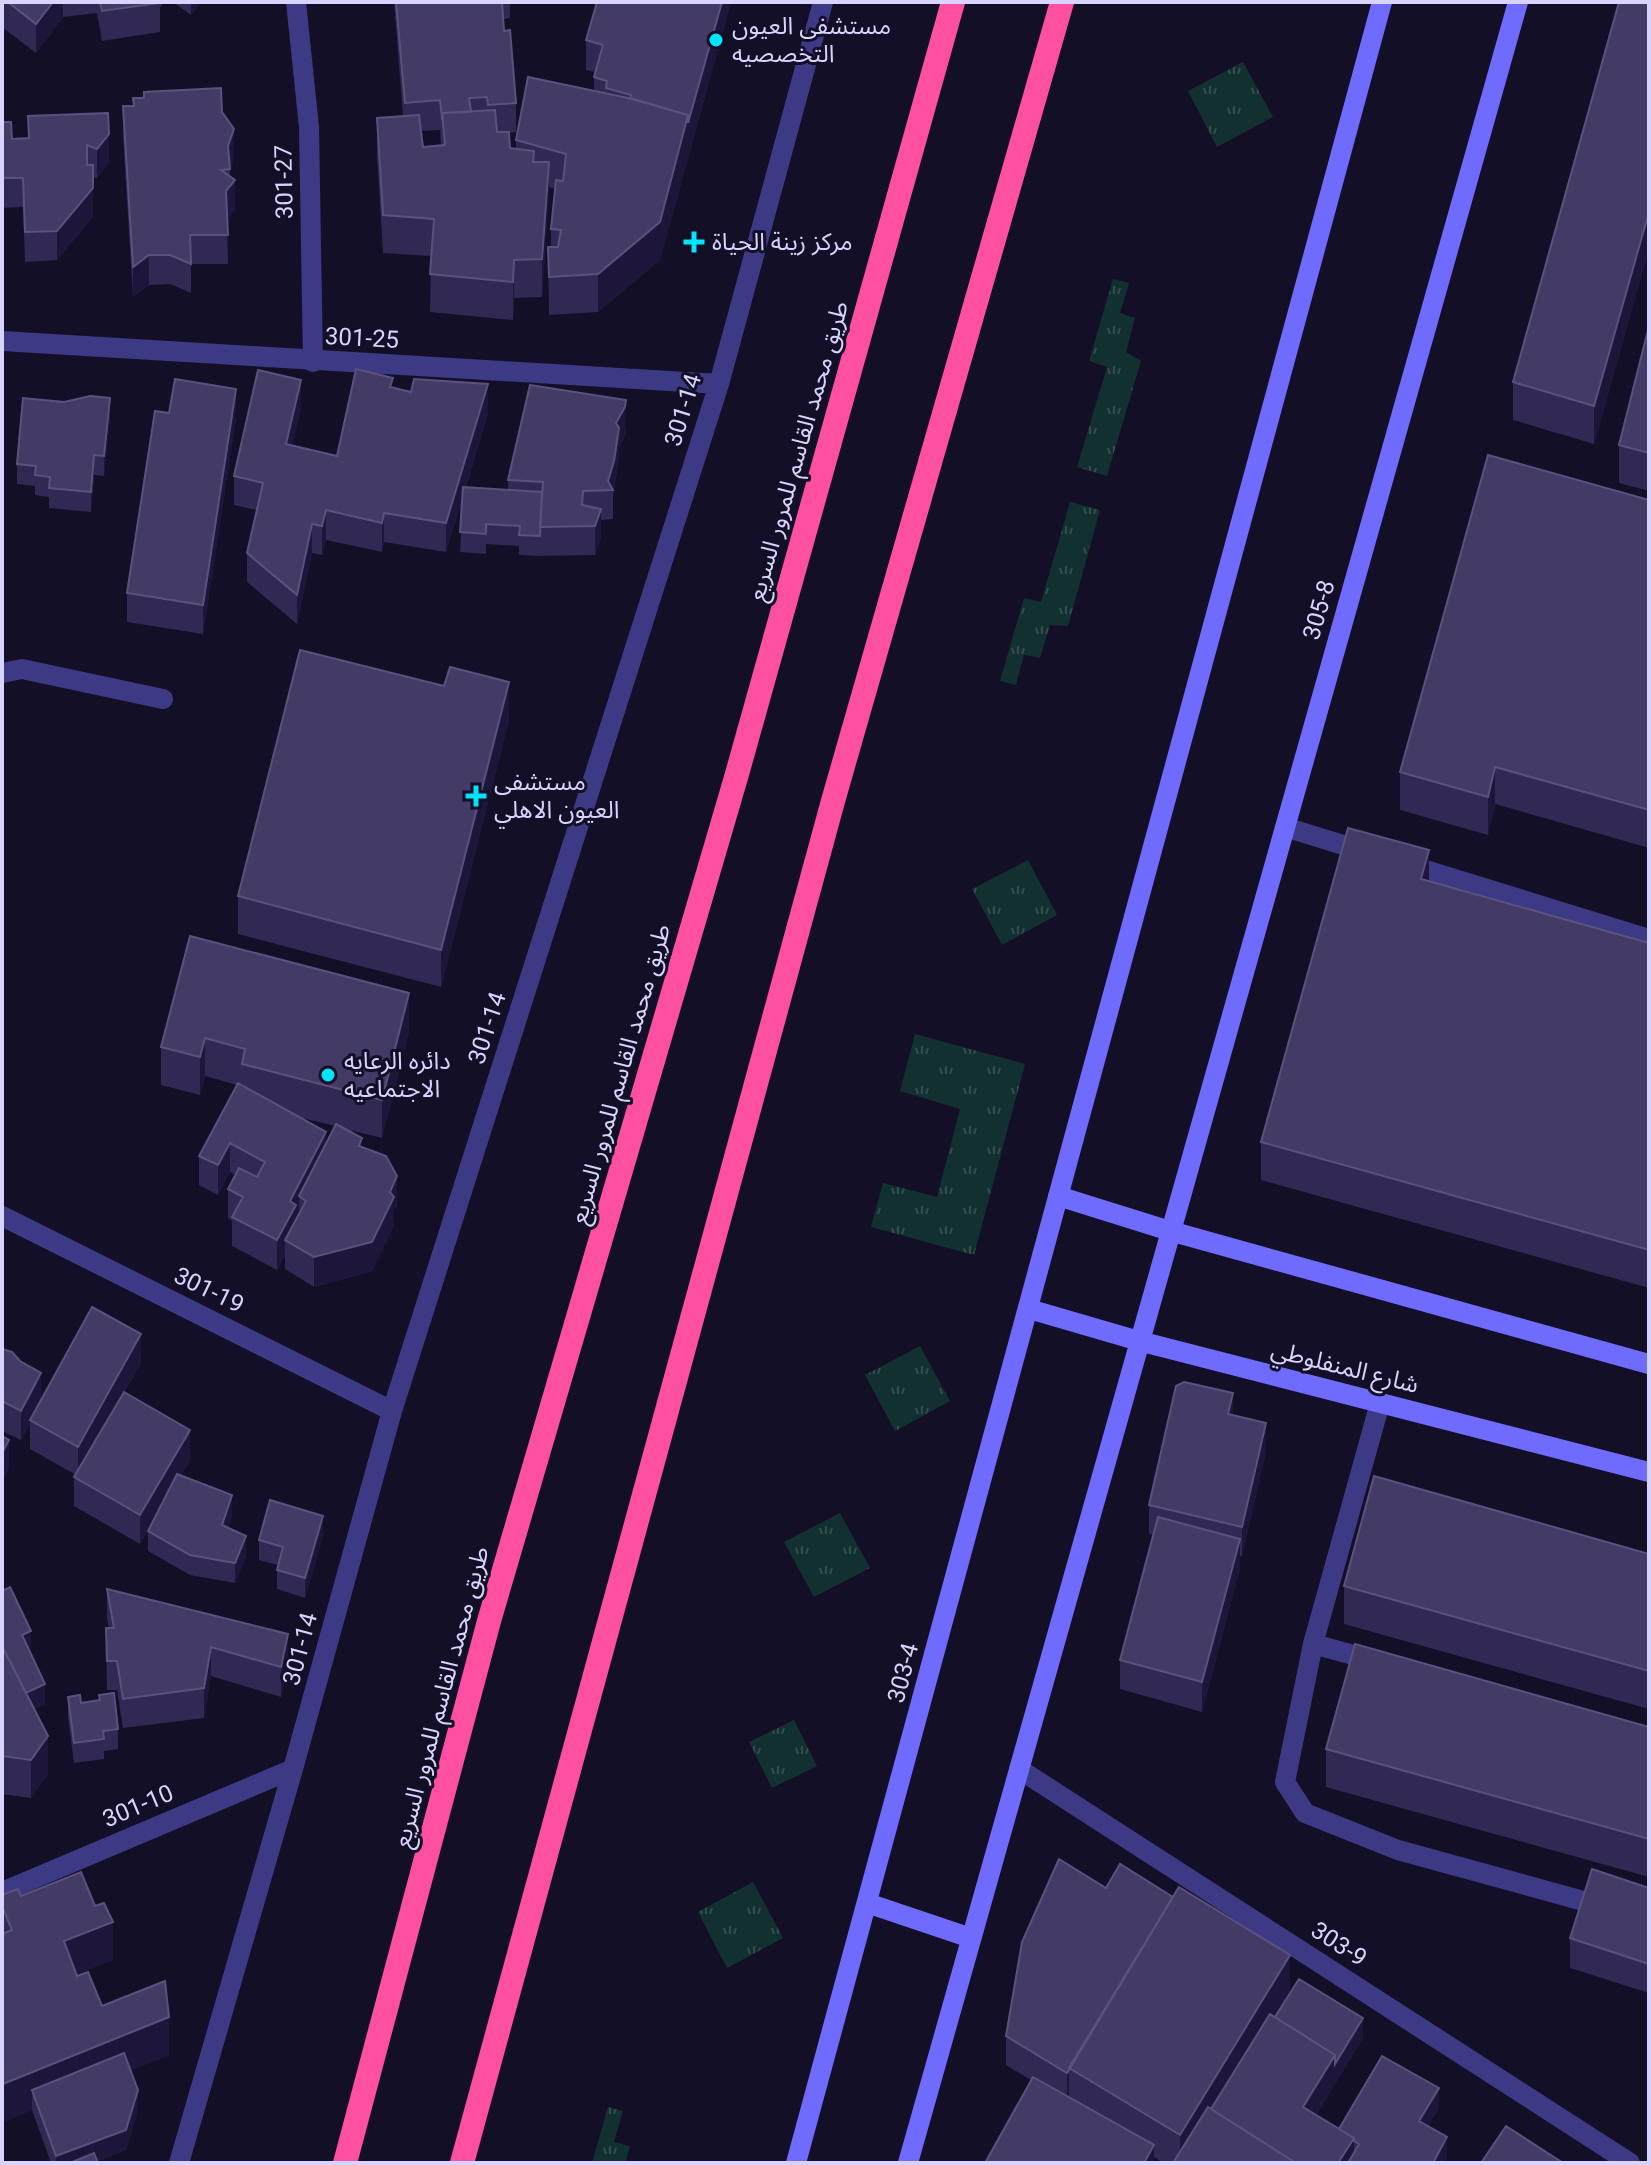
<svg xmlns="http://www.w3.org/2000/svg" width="1651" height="2165" viewBox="0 0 1651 2165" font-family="Roboto,'Noto Sans Arabic',sans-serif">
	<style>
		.grass { fill: url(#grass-tufts) }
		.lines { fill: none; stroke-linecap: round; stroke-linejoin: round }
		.lane { stroke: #3d3a85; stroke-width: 20 }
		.street { stroke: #3d3a85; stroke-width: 20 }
		.secondary { stroke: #6f6bff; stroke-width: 20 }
		.highway { stroke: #ff4fa3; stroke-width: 24 }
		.wall { fill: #312854; fill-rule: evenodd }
		.shaded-wall { fill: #1d163a }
		.building { fill: #433a66; stroke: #5a527e; stroke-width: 2 }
		.poi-dot { fill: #00e5ff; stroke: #130f26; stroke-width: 3 }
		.labels { text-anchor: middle; stroke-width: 6; stroke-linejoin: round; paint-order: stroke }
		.poi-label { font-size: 24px; fill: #d9d4ff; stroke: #130f26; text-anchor: start }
		.street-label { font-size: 24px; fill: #d9d4ff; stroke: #130f26 }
	</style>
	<defs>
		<pattern id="grass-tufts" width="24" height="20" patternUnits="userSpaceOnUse" patternTransform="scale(2)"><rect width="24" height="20" fill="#12302f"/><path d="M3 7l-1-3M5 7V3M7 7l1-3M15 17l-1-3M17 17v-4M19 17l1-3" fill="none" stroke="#344d4e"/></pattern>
	</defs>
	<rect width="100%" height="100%" fill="#130f26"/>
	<!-- grass -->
	<path class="grass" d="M 1243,62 L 1273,117 L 1217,147 L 1188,91 Z
		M 1113,279 L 1129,283 L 1120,313 L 1135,318 L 1126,352 L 1141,361 L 1107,476 L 1077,467 L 1107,367 L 1089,361 Z
		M 1070,502 L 1100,510 L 1068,626 L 1050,625 L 1040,658 L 1024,655 L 1016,685 L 1000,681 L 1024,598 L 1041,602 Z
		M 1028,860 L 1057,915 L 1002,945 L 972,889 Z
		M 915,1034 L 1025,1064 L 974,1255 L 871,1227 L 883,1183 L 937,1197 L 960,1109 L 900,1091 Z
		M 920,1346 L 950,1401 L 895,1431 L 865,1375 Z
		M 840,1513 L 870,1568 L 814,1597 L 784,1542 Z
		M 794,1720 L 817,1766 L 772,1788 L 749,1742 Z
		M 753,1882 L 783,1938 L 727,1968 L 698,1912 Z
		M 608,2107 L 623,2111 L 614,2142 L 630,2146 L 625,2163 L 592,2163 Z"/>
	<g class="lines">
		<!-- lane -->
		<path class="lane" d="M 2,673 L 22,669 L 163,699
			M 1285,827 L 1369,853
			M 1403,863 L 1649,939
			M 1380,1403 L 1313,1644 L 1285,1782 L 1305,1813 L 1398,1850 L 1649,1919
			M 1313,1644 L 1379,1662"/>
		<!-- street -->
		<path class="street" d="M 296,2 L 309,127 L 313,362
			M 2,341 L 719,384
			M 2,1216 L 392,1411
			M 1019,1769 L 1630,2163
			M 2,1892 L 293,1769
			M 179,2163 L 293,1769 L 392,1411 L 719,384 L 823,2"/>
		<!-- secondary -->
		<path class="secondary" d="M 1058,1196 L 1170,1231 L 1649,1364
			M 1029,1309 L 1139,1341 L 1649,1472
			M 867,1903 L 971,1938
			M 796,2163 L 1382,2
			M 908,2163 L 1518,2"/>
		<!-- highway -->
		<path class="highway" d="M 345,2163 L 489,1621 L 737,774 L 953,2
			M 462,2163 L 833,801 L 1062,2"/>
	</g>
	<!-- wall -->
	<path class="wall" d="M 2,2 L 164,2 L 160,7 L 160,32 L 102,41 L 97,13 L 63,17 L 36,53 L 2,27 Z
		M 173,2 L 200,2 L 191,15 Z
		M 394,2 L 510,2 L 510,18 L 503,19 L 516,103 L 516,132 L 509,133 L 510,148 L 516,149 L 516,140 L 594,90 L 594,77 L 595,72 L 586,70 L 586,40 L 597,2 L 731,2 L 660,260 L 598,312 L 549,315 L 548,247 L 551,247 L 551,229 L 555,189 L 549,187 L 542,297 L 514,298 L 513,320 L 430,312 L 431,256 L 383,253 L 377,156 L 377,118 L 403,116 ZM 440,130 L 441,145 L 423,147 L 421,131 Z
		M 1649,2 L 1649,249 L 1594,444 L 1513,420 L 1513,382 Z
		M 123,106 L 222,112 L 234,158 L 230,170 L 230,177 L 235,210 L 227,219 L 228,264 L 191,264 L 191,293 L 170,284 L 149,285 L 133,296 L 123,136 Z
		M 108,113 L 109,163 L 97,178 L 93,177 L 93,217 L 57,260 L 25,262 L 23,207 L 2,208 L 2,122 L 12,139 L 28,138 L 28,116 Z
		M 1649,326 L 1649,491 L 1619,483 L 1619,445 Z
		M 393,387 L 488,413 L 466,487 L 508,490 L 508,480 L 626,429 L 625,436 L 619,447 L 619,457 L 613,496 L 613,519 L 601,520 L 601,538 L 595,555 L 540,556 L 519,555 L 519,546 L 486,544 L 486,554 L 460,552 L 463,497 L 446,552 L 384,542 L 382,552 L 326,540 L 322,555 L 312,553 L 297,624 L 247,582 L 247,553 L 256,510 L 234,505 L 234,476 L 301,409 L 292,445 L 337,456 Z
		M 169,413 L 236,418 L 203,634 L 127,622 L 127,593 Z
		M 110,418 L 104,476 L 94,475 L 91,512 L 49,508 L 49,497 L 35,495 L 35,486 L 17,484 L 17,464 Z
		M 1649,500 L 1649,848 L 1495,804 L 1488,835 L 1400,810 L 1400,772 Z
		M 509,720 L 441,987 L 238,934 L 238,896 Z
		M 1429,881 L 1649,943 L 1649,1288 L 1261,1180 L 1261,1142 Z
		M 190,936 L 409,1031 L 382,1138 L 345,1129 L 362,1147 L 397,1206 L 394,1210 L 394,1226 L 372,1271 L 314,1287 L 285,1269 L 285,1254 L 277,1270 L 232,1246 L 232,1221 L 228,1218 L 228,1189 L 235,1175 L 230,1172 L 218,1195 L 199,1185 L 199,1156 L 237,1085 L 205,1076 L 200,1095 L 161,1085 L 161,1047 ZM 298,1117 L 335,1126 L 326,1143 Z
		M 2,1349 L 41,1399 L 141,1363 L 124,1393 L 190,1460 L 181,1475 L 232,1515 L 228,1528 L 246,1556 L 235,1583 L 190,1575 L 148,1551 L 148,1531 L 150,1527 L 140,1544 L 74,1506 L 74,1477 L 76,1475 L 30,1449 L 30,1424 L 21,1440 L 2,1431 Z
		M 1233,1415 L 1266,1452 L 1242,1556 L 1240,1556 L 1240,1568 L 1202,1712 L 1120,1689 L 1120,1660 L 1154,1535 L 1149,1534 L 1149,1505 Z
		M 323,1536 L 305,1598 L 277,1589 L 277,1570 L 278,1565 L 259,1560 L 259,1540 Z
		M 1649,1554 L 1649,1709 L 1344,1624 L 1344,1586 Z
		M 107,1589 L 288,1664 L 281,1697 L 211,1676 L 204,1718 L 123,1728 L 117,1690 L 107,1690 L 106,1628 L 109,1628 L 107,1618 Z
		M 2,1591 L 31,1651 L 30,1652 L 45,1704 L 34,1709 L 48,1774 L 31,1798 L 2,1794 Z
		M 99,1695 L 118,1729 L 118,1749 L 104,1751 L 104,1759 L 74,1763 L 68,1717 L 68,1697 L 81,1703 L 99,1700 Z
		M 1649,1727 L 1649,1877 L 1326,1787 L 1326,1749 Z
		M 1106,1888 L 1290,1992 L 1363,2038 L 1316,2115 L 1339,2129 L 1439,2108 L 1428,2126 L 1447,2157 L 1444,2163 L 1163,2163 L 1154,2157 L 1154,2163 L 1031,2080 L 1006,2065 L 1006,2036 Z
		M 1649,1888 L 1649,1993 L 1570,1968 L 1570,1938 Z
		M 2,1895 L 21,1896 L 113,1960 L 76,1974 L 102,2006 L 169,2055 L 131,2070 L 138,2110 L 126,2150 L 97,2161 L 98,2163 L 51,2163 L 32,2110 L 3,2122 L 2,2120 Z"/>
	<!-- shaded-wall -->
	<path class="shaded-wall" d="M 53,2 L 63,2 L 63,17 L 36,53 L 36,24 Z
		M 191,2 L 200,2 L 191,15 Z
		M 722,2 L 731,2 L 660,260 L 598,312 L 598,274 L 688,115 Z
		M 234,129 L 234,158 L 230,170 L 228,146 Z
		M 109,134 L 109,163 L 97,178 L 97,149 Z
		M 549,162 L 549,200 L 542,297 L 542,259 Z
		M 235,180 L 235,210 L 226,220 L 226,191 Z
		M 93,188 L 93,217 L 57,260 L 57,231 Z
		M 1649,212 L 1649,249 L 1594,444 L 1594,406 Z
		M 149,255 L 149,285 L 133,296 L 133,267 Z
		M 514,260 L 514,298 L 513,320 L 513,282 Z
		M 301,380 L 301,409 L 286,473 L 286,444 Z
		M 488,384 L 488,413 L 446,552 L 446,523 Z
		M 236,389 L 236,418 L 203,634 L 203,605 Z
		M 110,398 L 110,418 L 104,476 L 104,456 Z
		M 626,400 L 625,436 L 619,447 L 619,457 L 613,496 L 613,490 L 608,481 L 616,423 Z
		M 94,455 L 94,475 L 91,512 L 91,492 Z
		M 601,509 L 601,538 L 595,555 L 595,526 Z
		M 326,510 L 326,540 L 322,555 L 322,526 Z
		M 384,513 L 384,542 L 382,552 L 382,523 Z
		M 312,524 L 312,553 L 297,624 L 297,595 Z
		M 509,682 L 509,720 L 441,987 L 441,950 Z
		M 1495,767 L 1495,804 L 1488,835 L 1488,797 Z
		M 1429,850 L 1429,888 L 1421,879 Z
		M 409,993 L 409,1031 L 382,1138 L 382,1100 Z
		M 205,1038 L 205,1076 L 200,1095 L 200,1057 Z
		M 326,1132 L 326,1161 L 299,1196 L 299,1212 L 285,1240 L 285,1254 L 277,1270 L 277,1240 L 290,1201 Z
		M 230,1143 L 230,1172 L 218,1195 L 218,1165 Z
		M 397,1176 L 397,1206 L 394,1210 L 394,1226 L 372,1271 L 314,1287 L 314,1257 L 390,1192 Z
		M 141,1334 L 141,1363 L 78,1476 L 78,1447 Z
		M 41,1373 L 41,1402 L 30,1420 L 30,1424 L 21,1440 L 21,1411 Z
		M 1233,1393 L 1233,1423 L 1228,1414 Z
		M 1266,1423 L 1266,1452 L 1242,1556 L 1242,1527 Z
		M 190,1430 L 190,1460 L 140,1544 L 140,1515 Z
		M 9,1440 L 9,1469 L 2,1482 L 2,1453 Z
		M 232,1495 L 232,1515 L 222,1545 L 222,1525 Z
		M 323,1516 L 323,1536 L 305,1598 L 305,1578 Z
		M 246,1536 L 246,1556 L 235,1583 L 235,1563 Z
		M 1240,1539 L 1240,1568 L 1202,1712 L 1202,1682 Z
		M 31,1631 L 31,1651 L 22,1655 L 22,1635 Z
		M 288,1634 L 288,1664 L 281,1697 L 281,1667 Z
		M 211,1647 L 211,1676 L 204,1718 L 204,1688 Z
		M 45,1684 L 45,1704 L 23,1715 L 23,1695 Z
		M 48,1736 L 48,1774 L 31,1798 L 31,1760 Z
		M 113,1922 L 113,1960 L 64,1979 L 64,1941 Z
		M 1290,1955 L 1290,1993 L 1180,2163 L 1180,2135 Z
		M 169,2017 L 169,2055 L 38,2107 L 32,2090 L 32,2110 L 3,2122 L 3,2084 Z
		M 1363,2018 L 1363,2038 L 1303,2136 L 1303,2107 L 1335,2055 Z
		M 1069,2070 L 1069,2099 L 1067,2102 L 1067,2073 Z
		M 1439,2088 L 1439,2108 L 1419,2141 L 1419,2121 Z
		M 138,2090 L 138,2110 L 126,2150 L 90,2163 L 56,2163 L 56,2156 Z
		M 1447,2137 L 1447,2157 L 1444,2163 L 1433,2163 Z
		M 1354,2138 L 1354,2163 L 1338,2163 Z
		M 1154,2145 L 1154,2163 L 1144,2163 Z"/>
	<!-- building -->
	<path class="building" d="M 8,2 L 53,2 L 36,24 Z
		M 100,2 L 160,2 L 160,3 L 102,11 Z
		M 396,2 L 502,2 L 504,31 L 510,30 L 516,103 L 488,105 L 487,97 L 469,98 L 471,112 L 442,113 L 443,117 L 442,118 L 440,100 L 405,103 Z
		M 597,2 L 722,2 L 688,123 L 688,115 L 630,98 L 631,95 L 606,88 L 607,81 L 594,77 L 603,45 L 586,40 Z
		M 1619,2 L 1649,2 L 1649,212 L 1594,406 L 1513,382 Z
		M 528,77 L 628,98 L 688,115 L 660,222 L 598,274 L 549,277 L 548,247 L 558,247 L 561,230 L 551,229 L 556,180 L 563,181 L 566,154 L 516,140 Z
		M 221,88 L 222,112 L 234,129 L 228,146 L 230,169 L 221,170 L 235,180 L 226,191 L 228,235 L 190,235 L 191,264 L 170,255 L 149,255 L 133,267 L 123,106 L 134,106 L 133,98 L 144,98 L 144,92 Z
		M 495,110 L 497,132 L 509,132 L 510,148 L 534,151 L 533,162 L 549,162 L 542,259 L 514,260 L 513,282 L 430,274 L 434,219 L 383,215 L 377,118 L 419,115 L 423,147 L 445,145 L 442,113 Z
		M 108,113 L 109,134 L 97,149 L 87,145 L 87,165 L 93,165 L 93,188 L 57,231 L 25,232 L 23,178 L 2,178 L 2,122 L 11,122 L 12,139 L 29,138 L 28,116 Z
		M 1649,326 L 1649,453 L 1619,445 Z
		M 356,369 L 393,378 L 390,387 L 411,392 L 414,379 L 488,384 L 446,523 L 384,513 L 382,523 L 326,510 L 322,526 L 312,524 L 297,595 L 247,553 L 263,483 L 234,476 L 258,370 L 301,380 L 286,444 L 337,456 Z
		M 175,379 L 236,389 L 203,605 L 127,593 L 155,411 L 169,413 Z
		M 530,385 L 626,400 L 625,407 L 616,423 L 619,428 L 614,461 L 608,481 L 613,490 L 583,491 L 582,505 L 601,509 L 595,526 L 540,527 L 543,482 L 508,480 Z
		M 90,396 L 110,398 L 104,456 L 94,455 L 91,492 L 49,488 L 50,477 L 35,475 L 36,466 L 17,464 L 23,398 L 64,402 Z
		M 1488,455 L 1649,500 L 1649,810 L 1495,767 L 1488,797 L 1400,772 Z
		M 463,487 L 542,492 L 540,536 L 519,535 L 520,526 L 486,524 L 486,534 L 460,532 Z
		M 300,650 L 444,686 L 450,667 L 509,682 L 441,950 L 238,896 Z
		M 1348,828 L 1429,850 L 1421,879 L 1649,943 L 1649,1250 L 1261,1142 Z
		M 190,936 L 409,993 L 382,1100 L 242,1064 L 245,1049 L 205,1038 L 200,1057 L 161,1047 Z
		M 238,1083 L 326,1132 L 290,1201 L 296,1205 L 277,1240 L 232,1217 L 243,1197 L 228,1189 L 239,1168 L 257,1177 L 265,1162 L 230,1143 L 218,1165 L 199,1156 Z
		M 336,1124 L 362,1138 L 359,1146 L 386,1156 L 397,1176 L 390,1192 L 394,1197 L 372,1242 L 314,1257 L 285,1240 L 306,1201 L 299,1196 Z
		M 92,1307 L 141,1334 L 78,1447 L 30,1420 Z
		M 2,1349 L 12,1352 L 20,1361 L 41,1373 L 21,1411 L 2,1401 Z
		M 1184,1382 L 1233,1393 L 1228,1414 L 1266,1423 L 1242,1527 L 1149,1505 L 1176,1386 Z
		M 124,1392 L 190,1430 L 140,1515 L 74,1477 Z
		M 2,1436 L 9,1440 L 2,1453 Z
		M 177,1474 L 232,1495 L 222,1525 L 246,1536 L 235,1563 L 190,1555 L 148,1531 Z
		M 1374,1476 L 1649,1554 L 1649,1671 L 1344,1586 Z
		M 270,1500 L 323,1516 L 305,1578 L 277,1570 L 283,1547 L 259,1540 Z
		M 1158,1517 L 1240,1539 L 1202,1682 L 1120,1660 Z
		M 10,1587 L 31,1631 L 22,1635 L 45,1684 L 26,1693 L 2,1646 L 2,1591 Z
		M 107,1589 L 288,1634 L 281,1667 L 211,1647 L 204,1688 L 123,1699 L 117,1661 L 107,1661 L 106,1628 L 114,1628 Z
		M 1355,1644 L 1649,1727 L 1649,1839 L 1326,1749 Z
		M 2,1646 L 48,1736 L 31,1760 L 2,1756 Z
		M 114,1693 L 118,1729 L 103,1731 L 104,1739 L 74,1743 L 68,1697 L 80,1695 L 81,1703 L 100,1700 L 99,1695 Z
		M 1059,1859 L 1106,1888 L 1120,1864 L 1173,1897 L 1067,2073 L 1006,2036 L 1022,1942 Z
		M 1592,1869 L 1649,1888 L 1649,1964 L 1570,1938 Z
		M 81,1872 L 95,1906 L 104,1903 L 113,1922 L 64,1941 L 77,1976 L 88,1972 L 102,2006 L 165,1981 L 169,2017 L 3,2084 L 2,1934 L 12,1930 L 2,1906 L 2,1895 L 18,1889 L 21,1896 Z
		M 1179,1887 L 1290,1955 L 1180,2135 L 1069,2068 Z
		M 1299,1979 L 1363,2018 L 1335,2064 L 1335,2055 L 1275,2017 Z
		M 1270,2014 L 1335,2055 L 1303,2107 L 1354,2138 L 1338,2163 L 1296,2163 L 1211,2109 Z
		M 124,2053 L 138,2090 L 126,2130 L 56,2156 L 32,2090 Z
		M 1382,2056 L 1439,2088 L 1419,2121 L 1447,2137 L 1433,2163 L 1348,2163 L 1359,2144 L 1354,2141 L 1354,2138 L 1339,2129 Z
		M 1033,2077 L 1154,2145 L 1144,2163 L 985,2163 Z
		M 1208,2107 L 1296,2163 L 1173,2163 Z
		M 1506,2126 L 1563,2163 L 1481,2163 Z
		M 94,2153 L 98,2163 L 70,2163 Z"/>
	<!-- markers -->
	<g class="poi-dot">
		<circle cx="716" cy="40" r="8"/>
		<path d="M690 230h8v8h8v8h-8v8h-8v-8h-8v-8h8z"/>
		<path d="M472 784h8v8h8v8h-8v8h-8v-8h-8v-8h8z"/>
		<circle cx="328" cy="1075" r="8"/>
	</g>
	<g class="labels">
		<!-- poi labels -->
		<g class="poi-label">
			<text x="732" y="34">مستشفى العيون<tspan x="732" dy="28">التخصصيه</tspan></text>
			<text x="712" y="250">مركز زينة الحياة</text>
			<text x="494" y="790">مستشفى<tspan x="494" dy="28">العيون الاهلي</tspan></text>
			<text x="344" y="1069">دائره الرعايه<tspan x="344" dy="28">الاجتماعيه</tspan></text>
		</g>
		<!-- street labels -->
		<g class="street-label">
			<text transform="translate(284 182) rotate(-91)" y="8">301-27</text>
			<text transform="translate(362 338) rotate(3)" y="8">301-25</text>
			<text transform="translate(683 410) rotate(-73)" y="8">301-14</text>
			<text transform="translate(798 451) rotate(-74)" y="8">طريق محمد القاسم للمرور السريع</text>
			<text transform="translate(1319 610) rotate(-74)" y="8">305-8</text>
			<text transform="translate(487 1028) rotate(-72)" y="8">301-14</text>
			<text transform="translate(620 1074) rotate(-74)" y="8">طريق محمد القاسم للمرور السريع</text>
			<text transform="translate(209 1290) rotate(26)" y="8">301-19</text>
			<text transform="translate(1345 1367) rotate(14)" y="8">شارع المنفلوطي</text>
			<text transform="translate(300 1649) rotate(-75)" y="8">301-14</text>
			<text transform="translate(903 1673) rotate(-75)" y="8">303-4</text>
			<text transform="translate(441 1697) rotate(-75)" y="8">طريق محمد القاسم للمرور السريع</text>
			<text transform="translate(138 1806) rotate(-23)" y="8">301-10</text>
			<text transform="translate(1339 1944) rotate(33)" y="8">303-9</text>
		</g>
	</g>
	<!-- border -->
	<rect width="1651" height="2165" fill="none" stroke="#d9d4ff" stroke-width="8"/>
</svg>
